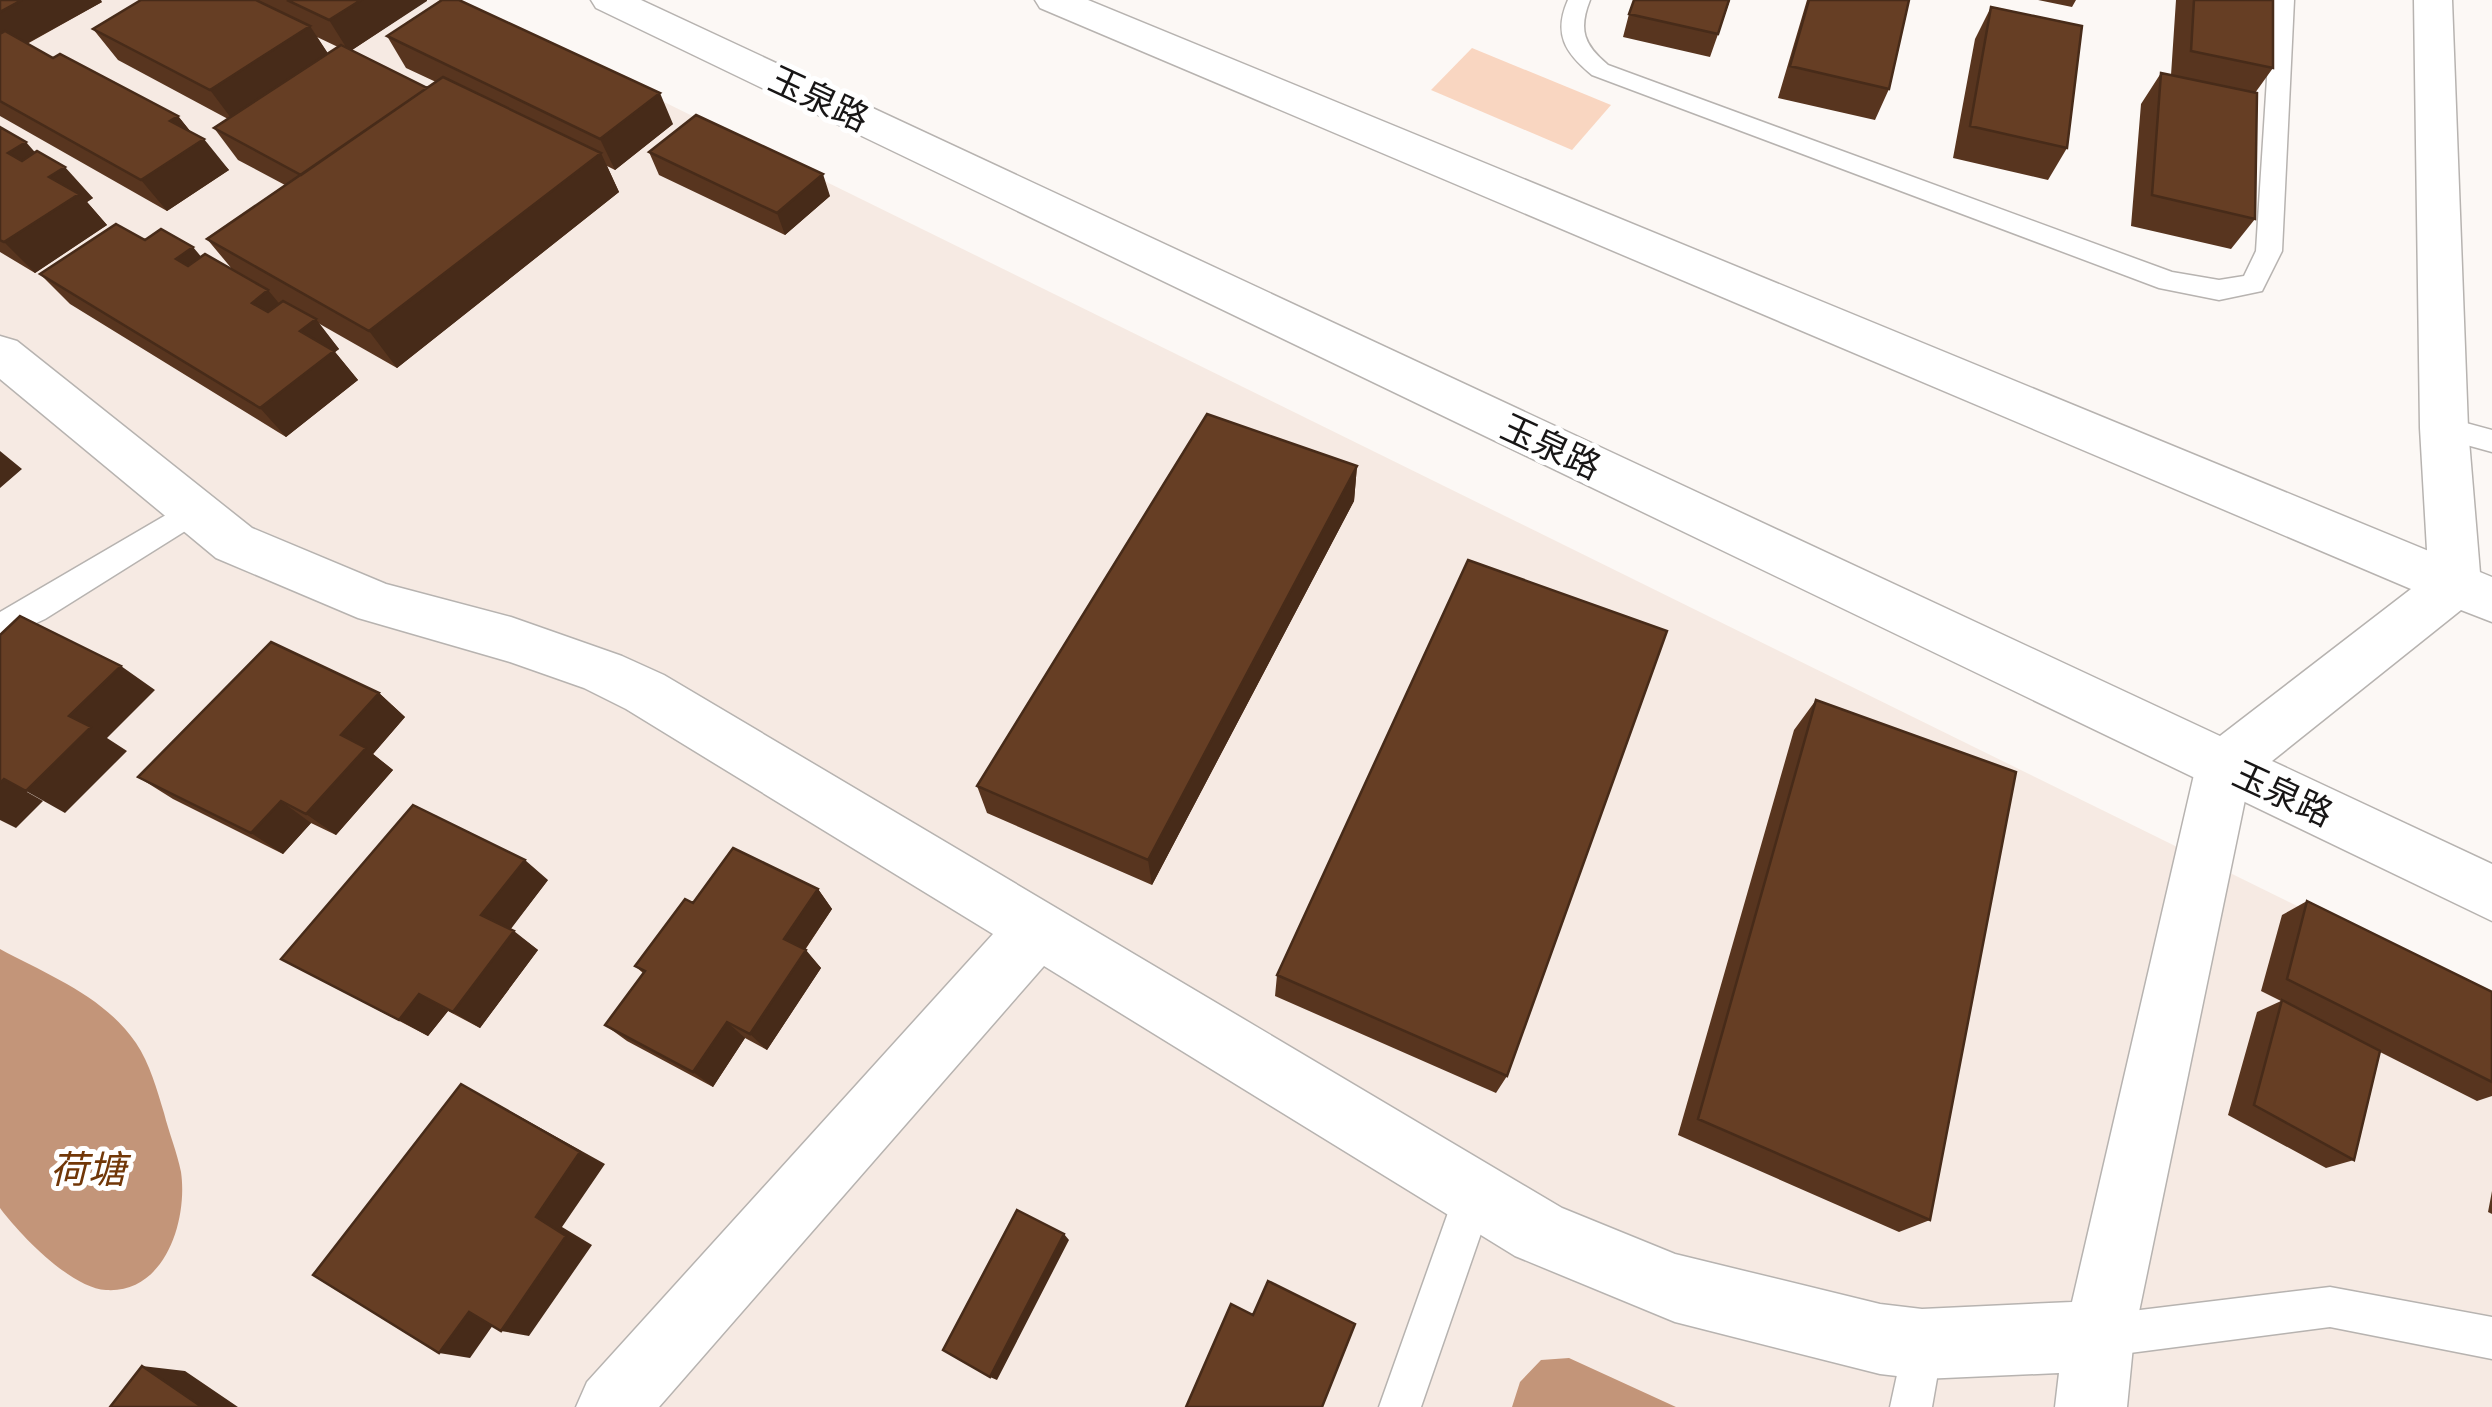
<svg xmlns="http://www.w3.org/2000/svg" width="2492" height="1407" viewBox="0 0 2492 1407" font-family="'DM Sans','Noto Sans SC',sans-serif">
	<style>
		.built { fill: #f6eae3 }
		.green { fill: #f9d6c1 }
		.water { fill: #c39579 }
		.lines { fill: none; stroke-linecap: round; stroke-linejoin: round }
		.lane-casing { stroke: #b7b3b0; stroke-width: 3 }
		.street-casing { stroke: #b7b3b0; stroke-width: 3 }
		.highway-casing { stroke: #b7b3b0; stroke-width: 3 }
		.lane { fill: #fff; fill-rule: evenodd }
		.street { fill: #fff; fill-rule: evenodd }
		.highway { fill: #fff; fill-rule: evenodd }
		.wall { fill: #58351f; fill-rule: evenodd }
		.shaded-wall { fill: #472b19 }
		.building { fill: #663e24; stroke: #472b19; stroke-width: 2.5 }
		.labels { text-anchor: middle; stroke-width: 10; stroke-linejoin: round; paint-order: stroke }
		.street-label { font-size: 35px; fill: #181616; stroke: #fff }
		.water-label { font-size: 38px; font-style: italic; fill: #713708; stroke: #fff }
	</style>
	<rect width="100%" height="100%" fill="#fcf8f5"/>
	<!-- built -->
	<path class="built" d="M 0,0 L 457,0 L 2492,1002 L 2492,1407 L 0,1407 Z"/>
	<!-- green -->
	<path class="green" d="M 1472,48 L 1611,105 L 1572,150 L 1431,90 Z"/>
	<!-- water -->
	<path class="water" d="M 0,949 C 48,975 104,996 136,1043 C 150,1064 157,1090 164,1113 C 169,1133 177,1152 181,1172 C 188,1220 165,1294 106,1290 C 71,1288 20,1235 0,1208 Z
		M 1569,1358 L 1676,1407 L 1512,1407 L 1520,1382 L 1541,1360 Z"/>
	<g class="lines">
		<!-- lane casing -->
		<g class="lane-casing">
			<path id="lane" d="M 1568,0 L 1590,0 C 1578,30 1584,45 1608,65 L 2172,272 L 2219,280 L 2244,276 L 2256,251 L 2272,0 L 2294,0 L 2282,251 L 2262,291 L 2219,300 L 2159,288 L 1592,75 C 1565,53 1553,34 1568,0 Z
				M 2444,417 L 2492,430 L 2492,452 L 2434,436 L 2430,428 L 2434,420 Z
				M 195,498 L 206,502 L 210,510 L 206,518 L 45,619 L 0,640 L 0,612 Z
				M 1475,1173 L 1489,1179 L 1495,1193 L 1421,1407 L 1379,1407 L 1455,1193 L 1461,1179 Z
				M 2330,1287 L 2492,1317 L 2492,1359 L 2330,1327 L 2099,1357 L 2084,1351 L 2078,1336 L 2084,1321 L 2099,1315 Z
				M 1922,1323 L 1937,1329 L 1943,1344 L 1932,1407 L 1890,1407 L 1907,1329 Z"/>
		</g>
		<!-- street casing -->
		<g class="street-casing">
			<path id="street" d="M 2414,0 L 2452,0 L 2468,428 L 2481,585 L 2473,600 L 2455,606 L 2437,600 L 2429,585 L 2420,428 Z
				M 0,336 L 17,341 L 252,528 L 386,584 L 511,617 L 622,656 L 664,675 L 1562,1208 L 1675,1254 L 1880,1304 L 1922,1309 L 2072,1302 L 2196,766 L 2204,748 L 2224,741 L 2244,748 L 2252,766 L 2134,1336 L 2127,1407 L 2055,1407 L 2059,1373 L 1922,1379 L 1880,1374 L 1675,1322 L 1515,1256 L 1044,966 L 659,1407 L 576,1407 L 587,1382 L 993,934 L 626,709 L 584,688 L 510,662 L 358,618 L 216,558 L 0,379 Z"/>
		</g>
		<!-- highway casing -->
		<g class="highway-casing">
			<path id="highway" d="M 591,0 L 641,0 L 2220,736 L 2411,589 L 1040,8 L 1035,0 L 1088,0 L 2492,577 L 2492,622 L 2461,610 L 2272,761 L 2492,864 L 2492,921 L 596,8 Z"/>
		</g>
		<!-- lane -->
		<use href="#lane" class="lane"/>
		<!-- street -->
		<use href="#street" class="street"/>
		<!-- highway -->
		<use href="#highway" class="highway"/>
	</g>
	<!-- wall -->
	<path class="wall" d="M 0,0 L 102,2 L 27,44 L 53,58 L 178,116 L 190,131 L 229,170 L 167,211 L 0,116 Z
		M 141,0 L 427,0 L 352,50 L 427,88 L 436,82 L 406,68 L 387,36 L 673,124 L 615,170 L 607,166 L 619,192 L 397,368 L 318,323 L 339,349 L 335,352 L 358,380 L 286,437 L 70,304 L 40,274 L 145,240 L 201,257 L 232,269 L 207,239 L 285,185 L 238,160 L 214,128 L 228,119 L 118,60 L 93,29 ZM 317,37 L 338,47 L 328,54 Z
		M 1730,0 L 1710,57 L 1623,37 L 1629,14 Z
		M 1807,0 L 1909,0 L 1889,89 L 1875,120 L 1778,98 Z
		M 2038,0 L 2076,0 L 2072,7 Z
		M 2176,0 L 2273,0 L 2273,68 L 2255,93 L 2255,219 L 2231,249 L 2131,226 L 2141,104 L 2161,73 L 2171,75 Z
		M 1991,7 L 2067,148 L 2048,180 L 1953,158 L 1975,39 Z
		M 0,127 L 35,153 L 93,198 L 87,202 L 107,225 L 35,273 L 0,252 Z
		M 649,152 L 830,196 L 785,235 L 659,175 Z
		M 1357,466 L 1354,501 L 1152,885 L 987,813 L 977,786 Z
		M 379,693 L 405,717 L 373,754 L 393,770 L 336,835 L 311,823 L 283,854 L 173,799 L 138,777 Z
		M 1816,700 L 1930,1220 L 1899,1232 L 1678,1135 L 1794,730 Z
		M 548,880 L 510,929 L 538,950 L 480,1028 L 448,1011 L 428,1036 L 281,959 Z
		M 818,889 L 832,909 L 805,950 L 821,968 L 767,1050 L 745,1038 L 713,1087 L 627,1041 L 605,1025 L 643,973 L 635,966 L 693,903 Z
		M 2307,901 L 2492,992 L 2492,1096 L 2477,1101 L 2380,1052 L 2354,1160 L 2326,1168 L 2228,1115 L 2257,1012 L 2281,1001 L 2261,991 L 2282,915 Z
		M 1277,975 L 1507,1076 L 1496,1093 L 1275,996 Z
		M 2492,1191 L 2492,1214 L 2488,1212 Z"/>
	<!-- shaded-wall -->
	<path class="shaded-wall" d="M 22,0 L 101,0 L 102,2 L 0,58 L 0,12 Z
		M 361,0 L 427,0 L 427,1 L 349,52 L 329,20 Z
		M 310,26 L 331,58 L 234,122 L 210,90 Z
		M 660,93 L 673,124 L 615,170 L 600,139 Z
		M 178,116 L 199,142 L 204,139 L 229,170 L 167,211 L 141,180 L 170,121 Z
		M 26,142 L 54,174 L 37,184 L 8,153 Z
		M 601,153 L 619,192 L 397,368 L 369,331 Z
		M 65,167 L 93,198 L 87,202 L 107,225 L 35,273 L 4,242 L 49,177 Z
		M 823,174 L 830,196 L 785,235 L 777,213 Z
		M 193,247 L 219,278 L 202,289 L 176,259 Z
		M 268,290 L 293,320 L 277,333 L 252,303 Z
		M 316,319 L 339,349 L 335,352 L 358,380 L 286,437 L 260,408 L 300,331 Z
		M 0,451 L 22,469 L 0,488 Z
		M 1357,466 L 1354,501 L 1152,885 L 1148,860 Z
		M 121,666 L 155,690 L 107,738 L 127,751 L 65,813 L 26,791 L 69,716 Z
		M 379,693 L 405,717 L 373,754 L 393,770 L 336,835 L 306,814 L 341,735 Z
		M 4,779 L 43,801 L 16,828 L 0,820 L 0,783 Z
		M 281,801 L 311,823 L 283,854 L 251,833 Z
		M 525,860 L 548,880 L 507,934 L 481,915 Z
		M 818,889 L 832,909 L 799,958 L 784,939 Z
		M 514,931 L 538,950 L 480,1028 L 453,1012 Z
		M 806,950 L 821,968 L 767,1050 L 750,1034 Z
		M 419,994 L 448,1011 L 428,1036 L 399,1020 Z
		M 727,1022 L 745,1038 L 713,1087 L 693,1072 Z
		M 461,1084 L 605,1164 L 562,1227 L 592,1245 L 529,1336 L 501,1331 L 536,1217 Z
		M 1064,1234 L 1069,1240 L 997,1380 L 990,1377 Z
		M 469,1312 L 498,1318 L 470,1358 L 439,1353 Z
		M 142,1366 L 185,1371 L 238,1407 L 202,1407 Z"/>
	<!-- building -->
	<path class="building" d="M 0,0 L 22,0 L 0,12 Z
		M 141,0 L 256,0 L 310,26 L 210,90 L 93,29 Z
		M 287,0 L 361,0 L 329,20 Z
		M 442,0 L 459,0 L 660,93 L 600,139 L 387,36 Z
		M 1634,0 L 1729,0 L 1718,34 L 1629,14 Z
		M 1809,0 L 1909,0 L 1889,89 L 1790,66 Z
		M 2194,0 L 2273,0 L 2273,68 L 2191,51 Z
		M 1991,7 L 2082,26 L 2067,148 L 1970,126 Z
		M 5,31 L 53,58 L 60,54 L 178,116 L 170,121 L 204,139 L 141,180 L 0,101 L 0,34 Z
		M 341,45 L 427,88 L 301,175 L 214,128 Z
		M 2161,73 L 2257,93 L 2255,219 L 2152,195 Z
		M 443,77 L 601,153 L 369,331 L 207,239 Z
		M 696,115 L 823,174 L 777,213 L 649,152 Z
		M 0,127 L 26,142 L 8,153 L 22,161 L 37,151 L 65,167 L 49,177 L 79,194 L 4,242 L 0,240 Z
		M 116,224 L 145,240 L 161,229 L 193,247 L 176,259 L 188,266 L 205,254 L 268,290 L 252,303 L 268,312 L 283,301 L 316,319 L 300,331 L 334,351 L 260,408 L 40,274 Z
		M 1207,414 L 1357,466 L 1148,860 L 977,786 Z
		M 1468,560 L 1667,631 L 1507,1076 L 1277,975 Z
		M 20,616 L 121,666 L 69,716 L 91,727 L 26,791 L 4,779 L 0,783 L 0,635 Z
		M 271,642 L 379,693 L 341,735 L 366,748 L 306,814 L 281,801 L 251,833 L 138,777 Z
		M 1816,700 L 2016,772 L 1930,1220 L 1698,1119 Z
		M 413,805 L 525,860 L 481,915 L 514,931 L 453,1012 L 419,994 L 399,1020 L 281,959 Z
		M 733,848 L 818,889 L 784,939 L 806,950 L 750,1034 L 727,1022 L 693,1072 L 605,1025 L 645,971 L 635,966 L 685,899 L 693,903 Z
		M 2307,901 L 2492,992 L 2492,1082 L 2287,979 Z
		M 2282,1000 L 2380,1051 L 2354,1160 L 2254,1105 Z
		M 461,1084 L 580,1152 L 536,1217 L 566,1236 L 501,1331 L 469,1312 L 439,1353 L 313,1275 Z
		M 1017,1210 L 1064,1234 L 990,1377 L 943,1350 Z
		M 1268,1281 L 1355,1324 L 1322,1407 L 1186,1407 L 1231,1304 L 1253,1315 Z
		M 142,1366 L 202,1407 L 110,1407 Z"/>
	<g class="labels">
		<!-- street labels -->
		<g class="street-label">
			<text transform="translate(819 99) rotate(25)" y="12">玉泉路</text>
			<text transform="translate(1551 447) rotate(25)" y="12">玉泉路</text>
			<text transform="translate(2283 794) rotate(25)" y="12">玉泉路</text>
		</g>
		<!-- water labels -->
		<g class="water-label">
			<text x="88" y="1183">荷塘</text>
		</g>
	</g>
</svg>
